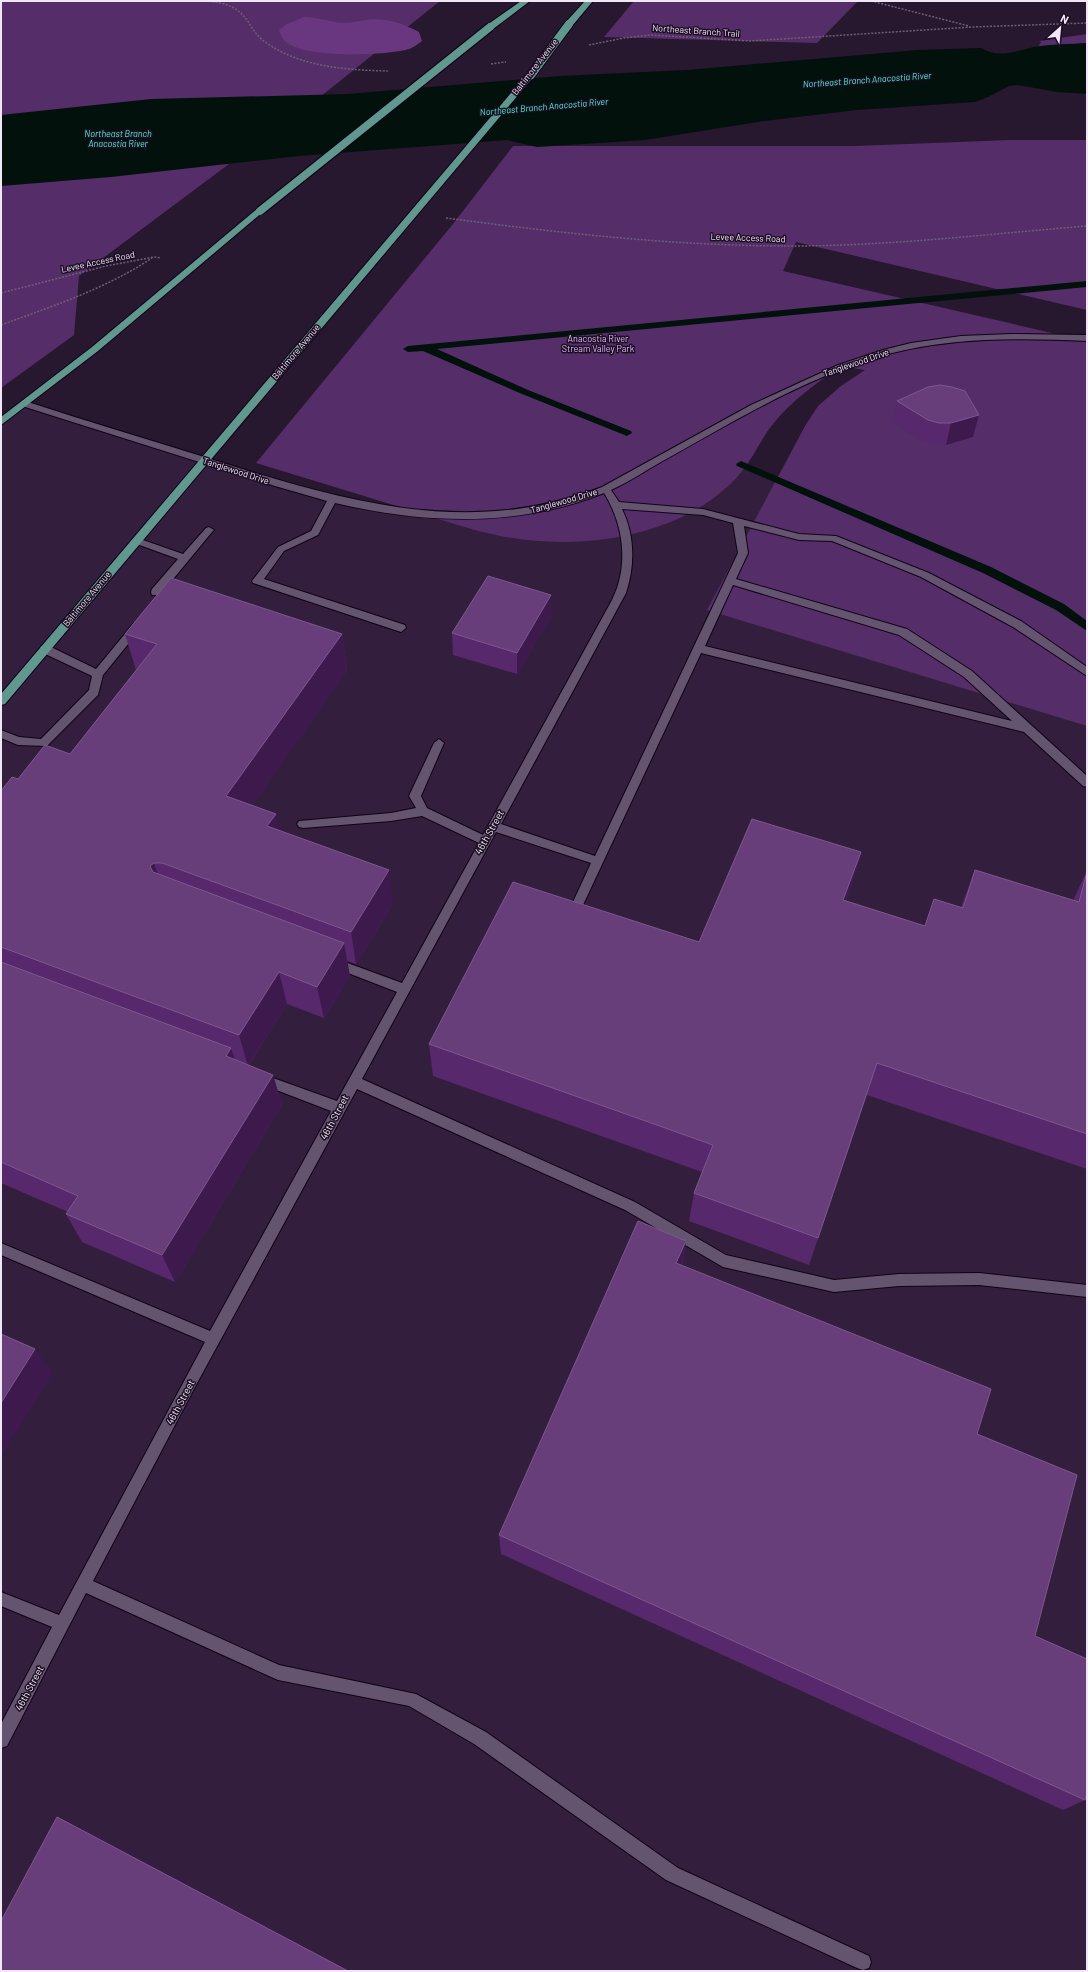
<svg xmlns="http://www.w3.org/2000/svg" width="1088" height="1972" viewBox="0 0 1088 1972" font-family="Barlow,sans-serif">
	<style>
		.built { fill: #331f3d }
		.green { fill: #552e69 }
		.forest { fill: #683780 }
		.water { fill: #03110c }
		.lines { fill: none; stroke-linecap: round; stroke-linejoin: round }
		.stream { fill: #03110c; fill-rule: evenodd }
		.minor-casing { stroke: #0f0316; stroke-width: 2 }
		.major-casing { stroke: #0f0316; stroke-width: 2 }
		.path { stroke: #6d5f75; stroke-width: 1.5; stroke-dasharray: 2 1.5; stroke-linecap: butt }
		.minor { fill: #65546f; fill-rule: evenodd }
		.major { fill: #60978f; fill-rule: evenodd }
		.major-bridge-casing { stroke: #0f0316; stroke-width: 10; stroke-linecap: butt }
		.major-bridge { stroke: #60978f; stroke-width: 8 }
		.wall { fill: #57286c }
		.shaded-wall { fill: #3d194d }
		.building { fill: #673d7a; stroke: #7d588e }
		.labels { text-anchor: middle; stroke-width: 3; stroke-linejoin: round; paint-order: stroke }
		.far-street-label { font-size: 9px; fill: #f1e7f7; stroke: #1d0e25 }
		.far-water-label { font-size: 9px; font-style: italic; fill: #42f2c3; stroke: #1d0e25 }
		.far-park-label { font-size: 9px; fill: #e0b9f6; stroke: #1d0e25 }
		.street-label { font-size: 10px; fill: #f1e7f7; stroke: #1d0e25 }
	</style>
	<rect width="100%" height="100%" fill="#27172f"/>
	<!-- built -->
	<path class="built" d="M 25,404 L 238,472 L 422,516 L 741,464 L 987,570 L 1087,627 L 1087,1971 L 1,1971 L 1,422 Z"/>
	<!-- green -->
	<path class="green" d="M 1,1 L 440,1 L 320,97 L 222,164 L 229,164 L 79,276 L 74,335 L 1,388 Z
		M 634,1 L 858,1 L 817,43 L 604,37 Z
		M 1087,34 L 1087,76 L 1025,69 L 1041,42 L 1039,41 Z
		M 1010,140 L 1087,140 L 1087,310 L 796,242 L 783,271 L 1087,341 L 1087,726 L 707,610 L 805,426 L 818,406 L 841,386 L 865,370 L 841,366 C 817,383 792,400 773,424 C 764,435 758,448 750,460 C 740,476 726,489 711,500 C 651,542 565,550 496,535 C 463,528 431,516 400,507 C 352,492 304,478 256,463 L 453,224 L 513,146 L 856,146 Z"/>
	<!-- forest -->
	<path class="forest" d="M 304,17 C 318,17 330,22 344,23 C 351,23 358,21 365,20 C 385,17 402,23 419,32 L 422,41 C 418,44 413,48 409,49 C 384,56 304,59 285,41 C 282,39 281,34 279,30 L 287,24 Z"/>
	<!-- water -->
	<path class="water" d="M 1087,43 L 1087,94 L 1057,92 L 1018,85 L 1009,86 L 988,97 L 975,102 L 857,110 L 764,121 L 645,140 L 537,147 L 507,140 L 299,156 L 111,177 L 1,186 L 1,115 L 151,99 L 348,94 L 560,76 L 687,70 L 917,50 L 981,48 C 999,59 1015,51 1034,47 C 1051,44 1070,44 1087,43 Z"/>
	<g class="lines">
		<!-- stream -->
		<path class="stream" d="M 1087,281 L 1087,287 L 437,349 L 528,390 L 631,431 L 632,433 L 627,436 L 522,394 L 423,351 L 408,352 L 403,349 L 408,346 Z
			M 741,461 L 991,567 L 1064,604 L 1087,621 L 1087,631 L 1056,610 L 983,573 L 737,466 L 736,464 Z"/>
		<!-- minor casing -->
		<g class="minor-casing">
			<path id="minor" d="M 1011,334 L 1087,335 L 1087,341 C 1020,338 953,337 888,354 C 808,376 734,421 661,462 C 645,471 629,482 611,490 L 619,502 L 703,509 L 799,534 L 836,536 L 929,573 L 1021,621 L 1087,667 L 1087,676 L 1013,627 L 921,577 L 832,541 L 799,540 L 744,526 L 748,553 L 736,579 L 907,629 L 972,671 L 1087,776 L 1087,787 L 1083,786 L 1024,732 L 701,653 L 583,905 L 575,905 L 573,902 L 591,863 L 496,832 L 362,1079 L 635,1202 L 726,1255 L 834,1280 L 899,1274 L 979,1273 L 1087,1285 L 1087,1297 L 979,1285 L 899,1286 L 834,1292 L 723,1267 L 625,1210 L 357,1089 L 196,1385 L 93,1581 L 279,1665 L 416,1694 L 486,1732 L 678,1868 L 869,1956 L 871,1962 L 869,1968 L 863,1970 L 857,1968 L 666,1880 L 474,1744 L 409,1706 L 278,1680 L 86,1593 L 7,1746 L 1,1748 L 1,1724 L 52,1627 L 1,1606 L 1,1592 L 59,1615 L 205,1342 L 1,1255 L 1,1243 L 210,1331 L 331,1111 L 258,1083 L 256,1079 L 258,1075 L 262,1074 L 337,1101 L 397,992 L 330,966 L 328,963 L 330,960 L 334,958 L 402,983 L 479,843 L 422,816 L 391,821 L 303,828 L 299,827 L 297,824 L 299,821 L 391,813 L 416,808 L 409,796 L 434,743 L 439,739 L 444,743 L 421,796 L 427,808 L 483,835 L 612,600 C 629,566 624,525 604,493 C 517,528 425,524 335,503 L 318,535 L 284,551 L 264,579 L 405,625 L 406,628 L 401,632 L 253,583 L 252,581 L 278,547 L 311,531 L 327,501 L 275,486 L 22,406 L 22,402 L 28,402 C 86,421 144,438 201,456 C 334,498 465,541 602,487 L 751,405 L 838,365 L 883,350 L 911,343 L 961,336 ZM 622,509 L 703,515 L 733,523 L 738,553 L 595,856 L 501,824 L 626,593 C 635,566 635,535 622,509 ZM 733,585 L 899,635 L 964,677 L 1012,721 L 705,646 Z
				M 209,527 L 214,530 L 212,532 L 160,595 L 152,595 L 151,592 L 152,589 L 178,559 L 134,543 L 132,541 L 134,539 L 140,539 L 183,554 L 206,528 Z
				M 137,623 L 142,627 L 103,675 L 98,695 L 47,746 L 18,745 L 1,738 L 1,730 L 19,737 L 41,739 L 89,690 L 92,676 L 41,652 L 40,649 L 41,646 L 49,646 L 96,669 L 133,624 Z"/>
		</g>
		<!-- major casing -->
		<g class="major-casing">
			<path id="major" d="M 521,1 L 530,1 L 493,29 L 487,29 L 487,25 Z
				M 585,1 L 593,1 L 572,26 L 566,26 L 566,22 Z
				M 528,73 L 535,75 L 5,704 L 1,705 L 1,694 Z
				M 257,209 L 260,209 L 264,211 L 98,351 L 1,425 L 1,417 L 92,347 Z"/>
		</g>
		<!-- path -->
		<path class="path" d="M 205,1 C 225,3 237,5 249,23 C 253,30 258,37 265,42 C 300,67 346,70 388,71
			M 871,1 L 969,26
			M 589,45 L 624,38 L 650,35 L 750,41 L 972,27 L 1087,23
			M 491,64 L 506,62
			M 446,218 C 560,233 675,246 790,246 C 890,246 988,234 1087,226
			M 1,293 L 106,266 L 154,257 L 161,258
			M 1,325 C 53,306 105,289 152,258"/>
		<!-- minor -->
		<use href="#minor" class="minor"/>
		<!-- major -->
		<use href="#major" class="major"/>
		<!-- major-bridge casing -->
		<g class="major-bridge-casing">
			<path id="major-bridge" d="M 531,75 L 569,24
				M 260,211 L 490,27"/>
		</g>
		<!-- major-bridge -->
		<use href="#major-bridge" class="major-bridge"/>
	</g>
	<!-- wall -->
	<path class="wall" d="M 928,387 L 973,437 L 946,445 L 934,445 L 922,442 L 892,423 L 897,401 Z
		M 551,595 L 551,617 L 517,674 L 453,655 L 452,633 Z
		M 125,634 L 342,634 L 347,670 L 252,806 L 279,830 L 393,904 L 356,964 L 347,961 L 350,976 L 324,1018 L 287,1004 L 249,1065 L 273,1075 L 282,1105 L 175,1282 L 82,1242 L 66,1214 L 68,1212 L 1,1183 L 1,791 L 18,779 L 70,754 L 136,670 Z
		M 861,852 L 851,887 L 846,901 L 925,926 L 961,907 L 975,870 L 1073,901 L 1087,870 L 1087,1169 L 867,1095 L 809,1265 L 689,1221 L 694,1193 L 702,1172 L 433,1076 L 429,1044 L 699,942 Z
		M 686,1241 L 682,1265 L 977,1434 L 1035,1636 L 1085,1800 L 1063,1810 L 501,1554 L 499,1535 Z"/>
	<!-- shaded-wall -->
	<path class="shaded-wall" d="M 979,415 L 973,437 L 946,445 L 951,423 Z
		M 551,595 L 551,617 L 517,674 L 517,653 Z
		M 342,634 L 347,670 L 235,831 L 226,796 Z
		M 276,814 L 283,849 L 267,826 Z
		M 861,852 L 851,887 L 834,934 L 843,900 Z
		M 154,863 L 165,896 L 150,866 Z
		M 389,870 L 393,904 L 356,964 L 351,932 Z
		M 344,943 L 350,976 L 324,1018 L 317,987 Z
		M 279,972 L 287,1004 L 248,1066 L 239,1035 Z
		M 231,1048 L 241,1078 L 226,1056 Z
		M 273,1075 L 282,1105 L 175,1282 L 162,1255 Z
		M 686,1241 L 681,1268 L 676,1263 Z
		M 35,1349 L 53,1373 L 1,1456 L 1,1403 Z
		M 57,1817 L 77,1826 L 351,1971 L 348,1971 Z"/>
	<!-- building -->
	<path class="building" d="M 940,385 L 952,387 L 965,391 L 979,415 L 951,423 L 939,423 L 928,420 L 897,401 L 928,387 Z
		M 488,576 L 551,595 L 517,653 L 452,633 Z
		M 171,578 L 342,634 L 226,796 L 276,814 L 267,826 L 389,870 L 351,932 L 162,863 L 154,863 L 150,866 L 153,872 L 344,943 L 317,987 L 279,972 L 239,1035 L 1,947 L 1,791 L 12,777 L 18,779 L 45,745 L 70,754 L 157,644 L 125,634 Z
		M 752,819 L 861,852 L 843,900 L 925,926 L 934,899 L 963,908 L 975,870 L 1079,902 L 1087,872 L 1087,1134 L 877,1063 L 818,1238 L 694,1193 L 713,1145 L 429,1044 L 513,882 L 699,942 Z
		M 1,962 L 231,1048 L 226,1056 L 273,1075 L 162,1255 L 66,1214 L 78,1196 L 1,1162 Z
		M 638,1221 L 686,1241 L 676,1263 L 991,1389 L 977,1434 L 1077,1475 L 1035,1636 L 1087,1659 L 1087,1793 L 1085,1800 L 499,1535 Z
		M 1,1334 L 35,1349 L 1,1403 Z
		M 57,1817 L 348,1971 L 1,1971 L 1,1921 Z"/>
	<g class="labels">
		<!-- far-street labels -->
		<g class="far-street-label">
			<text transform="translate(696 31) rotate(4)" y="3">Northeast Branch Trail</text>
			<text transform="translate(535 67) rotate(-52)" y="3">Baltimore Avenue</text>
			<text transform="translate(748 238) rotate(2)" y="3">Levee Access Road</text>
			<text transform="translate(98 262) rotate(-12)" y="3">Levee Access Road</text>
			<text transform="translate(296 352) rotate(-50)" y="3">Baltimore Avenue</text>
			<text transform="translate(856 363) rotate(-19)" y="3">Tanglewood Drive</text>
			<text transform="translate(236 471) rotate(18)" y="3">Tanglewood Drive</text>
			<text transform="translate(564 501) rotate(-16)" y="3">Tanglewood Drive</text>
			<text transform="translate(87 599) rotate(-50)" y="3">Baltimore Avenue</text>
		</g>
		<!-- far-water labels -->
		<g class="far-water-label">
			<text transform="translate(867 80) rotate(-4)" y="3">Northeast Branch Anacostia River</text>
			<text transform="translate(544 107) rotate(-5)" y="3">Northeast Branch Anacostia River</text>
			<text x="118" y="137">Northeast Branch<tspan x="118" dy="10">Anacostia River</tspan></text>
		</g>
		<!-- far-park labels -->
		<g class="far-park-label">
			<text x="598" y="342">Anacostia River<tspan x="598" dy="10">Stream Valley Park</tspan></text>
		</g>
		<!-- street labels -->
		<g class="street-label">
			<text transform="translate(489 832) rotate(-61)" y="4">46th Street</text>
			<text transform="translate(334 1117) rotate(-62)" y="4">46th Street</text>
			<text transform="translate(180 1402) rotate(-62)" y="4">46th Street</text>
			<text transform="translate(29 1688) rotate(-62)" y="4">46th Street</text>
		</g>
	</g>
	<!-- border -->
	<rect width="1088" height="1972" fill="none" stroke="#f1e7f7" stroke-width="4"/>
	<!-- north arrow -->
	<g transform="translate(1060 28) rotate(27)" stroke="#1d0e25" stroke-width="3" paint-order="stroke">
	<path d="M0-3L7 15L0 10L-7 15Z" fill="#f1e7f7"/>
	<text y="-6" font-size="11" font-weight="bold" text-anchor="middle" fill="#f1e7f7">N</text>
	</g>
</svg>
